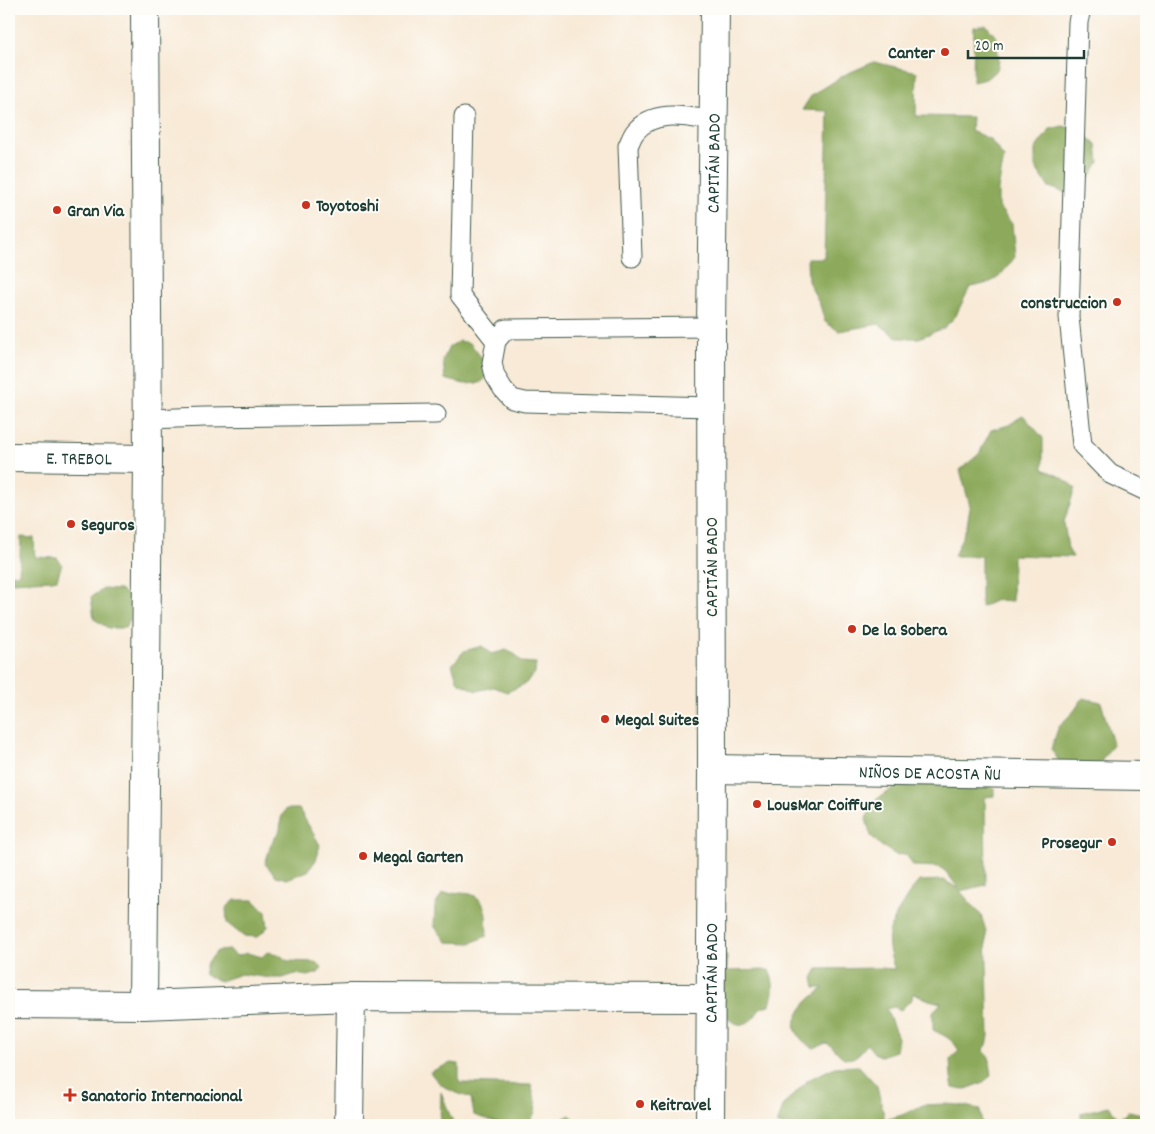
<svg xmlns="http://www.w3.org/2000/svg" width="1155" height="1134" viewBox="0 0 1155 1134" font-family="Dekko,sans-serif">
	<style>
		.forest { fill: #8daa5c; stroke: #567448 }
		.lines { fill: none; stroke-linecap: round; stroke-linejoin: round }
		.lane-casing { stroke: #40574c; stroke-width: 21 }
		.street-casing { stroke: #40574c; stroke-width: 30 }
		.lane { stroke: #fff; stroke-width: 19 }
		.street { stroke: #fff; stroke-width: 28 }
		.poi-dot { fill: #c8321e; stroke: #fdfcf7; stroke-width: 2 }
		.labels { text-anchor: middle; stroke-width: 4; stroke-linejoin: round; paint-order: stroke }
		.poi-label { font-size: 18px; font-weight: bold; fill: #1f3d34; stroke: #fdfcf7; text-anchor: start }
		.street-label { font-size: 18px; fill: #1f3d34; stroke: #fdfcf7 }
	</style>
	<rect width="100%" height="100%" fill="#fdfcf7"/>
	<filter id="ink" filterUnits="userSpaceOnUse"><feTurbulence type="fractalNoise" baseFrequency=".02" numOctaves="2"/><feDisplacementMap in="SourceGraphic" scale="10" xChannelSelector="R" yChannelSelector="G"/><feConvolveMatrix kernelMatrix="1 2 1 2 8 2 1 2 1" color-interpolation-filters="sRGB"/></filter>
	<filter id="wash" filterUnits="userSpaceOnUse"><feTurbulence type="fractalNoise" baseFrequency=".0096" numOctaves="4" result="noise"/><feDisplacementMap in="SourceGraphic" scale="20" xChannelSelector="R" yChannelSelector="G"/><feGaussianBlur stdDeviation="1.12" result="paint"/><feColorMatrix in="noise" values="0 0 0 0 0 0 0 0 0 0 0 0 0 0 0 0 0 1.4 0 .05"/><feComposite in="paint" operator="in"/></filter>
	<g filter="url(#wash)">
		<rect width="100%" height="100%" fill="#f8ead7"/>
		<!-- forest -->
		<path class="forest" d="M 986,25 L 996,37 L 999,61 L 997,70 L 986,79 L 973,82 L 974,27 Z
			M 874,62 L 917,72 L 916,116 L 972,117 L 971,131 L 990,139 L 1004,158 L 998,189 L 998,206 L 1012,224 L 1015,257 C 998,279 998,282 970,287 L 955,317 L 944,328 L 919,338 L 898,338 L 879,324 L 839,331 L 825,322 L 820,305 L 808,281 L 807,258 L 824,258 L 828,111 L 802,110 L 811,96 L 846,74 Z
			M 1063,126 L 1081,131 L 1097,146 L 1099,162 L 1090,177 L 1070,194 L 1049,187 L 1035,167 L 1035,149 L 1050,129 Z
			M 459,341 L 470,343 L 488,366 L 487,377 L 480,383 L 464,384 L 445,379 L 443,360 L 449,347 Z
			M 1023,415 L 1043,438 L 1043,469 L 1063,478 L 1075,488 L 1064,522 L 1068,549 L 1073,557 L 1013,555 L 1012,601 L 997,600 L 981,607 L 981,556 L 954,556 L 967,526 L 970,506 L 960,470 L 979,454 L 991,430 L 1009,425 Z
			M 21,537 L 34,538 L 35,557 L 57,558 L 62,564 L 57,579 L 52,580 L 9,582 L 9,574 L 19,574 Z
			M 103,589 L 120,590 L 130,597 L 131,617 L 125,628 L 108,628 L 94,619 L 91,597 Z
			M 482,646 L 492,654 L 506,650 L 516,655 L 521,662 L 536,663 L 535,673 L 525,684 L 507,692 L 493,687 L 477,691 L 458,682 L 452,665 L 464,651 Z
			M 1083,698 L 1101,702 L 1113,744 L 1104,757 L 1093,776 L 1068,775 L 1051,749 L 1059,726 L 1074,711 Z
			M 910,777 L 929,777 L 936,786 L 945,787 L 965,779 L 985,781 L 994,789 L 994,796 L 985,797 L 986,885 L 960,891 L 981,915 L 986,931 L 989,1036 L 987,1045 L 983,1050 L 989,1057 L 992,1075 L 982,1083 L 966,1089 L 953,1088 L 951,1078 L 950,1059 L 959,1051 C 953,1039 945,1036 933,1030 L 933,1012 L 941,1003 L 929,1000 L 913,993 L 912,999 L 901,1010 L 894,1007 L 886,1009 L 898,1038 L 896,1051 L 881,1056 L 874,1053 L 867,1044 C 860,1054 850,1066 838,1053 C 833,1048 834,1047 826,1043 L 814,1048 C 802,1042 799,1038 794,1026 C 800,1006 807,1001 824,988 L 815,988 L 813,978 L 818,969 L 877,968 L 895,969 C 891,961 887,944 889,935 C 891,920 909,892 919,881 L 944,880 L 959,889 L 946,872 L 940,867 L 913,866 L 906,854 L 896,855 L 880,845 L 871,836 L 866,819 L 874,801 Z
			M 286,809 L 299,809 L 320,845 L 316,860 L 308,871 L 287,879 L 276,876 L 265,864 L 271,844 L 280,830 L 281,818 Z
			M 442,894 C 449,894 464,892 470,894 C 489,899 486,921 487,936 L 471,943 L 447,942 L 434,926 L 435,906 Z
			M 235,900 L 254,900 L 266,912 L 268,927 L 258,937 L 243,936 L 227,923 L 226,908 Z
			M 230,950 L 237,956 L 247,953 L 262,957 L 267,952 L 278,954 L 288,961 L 316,962 L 322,968 L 318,973 L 308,976 L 295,974 L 283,978 L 271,978 L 241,974 L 220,981 L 205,975 L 208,962 L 217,951 Z
			M 718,952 L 727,955 L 727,971 L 769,970 C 775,984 774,991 770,1005 L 760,1008 C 756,1017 746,1028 735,1023 C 731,1022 726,1016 723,1013 Z
			M 451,1063 L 459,1064 L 459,1083 L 531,1085 C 536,1104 540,1109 527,1125 L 503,1125 L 474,1115 L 471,1098 C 452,1091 443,1090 430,1072 Z
			M 859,1066 L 877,1086 L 885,1120 L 902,1115 L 923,1105 L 945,1104 L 959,1105 L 980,1109 L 982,1125 L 777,1125 L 784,1104 L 808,1080 L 835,1067 Z
			M 441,1092 L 451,1118 L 456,1125 L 440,1125 Z
			M 1109,1106 L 1119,1119 L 1129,1111 L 1146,1115 L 1146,1125 L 1081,1125 L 1081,1113 Z
			M 570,1115 L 581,1125 L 550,1125 Z"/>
	</g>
	<g filter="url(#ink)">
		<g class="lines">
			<!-- lane casing -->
			<g class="lane-casing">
				<path id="lane" d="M 1081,9 L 1078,22 L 1069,317 L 1082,445 L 1110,474 L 1146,491
					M 464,117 L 460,295 L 496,341
					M 632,257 L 628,146 C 630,142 632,136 635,132 C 654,108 688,117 714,121
					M 710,407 L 525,402 L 512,399 L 503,389 L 495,376 L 492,363 L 496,341 L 506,329 L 711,327
					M 148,419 L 205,417 L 436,414"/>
			</g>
			<!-- street casing -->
			<g class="street-casing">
				<g id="street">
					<path id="s1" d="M 9,457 L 148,459"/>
					<path id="s2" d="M 712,769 L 1146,776"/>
					<path d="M 9,1004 L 143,1005 L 351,997 L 711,998"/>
					<path d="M 143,1005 L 148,459 L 145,9"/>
					<path d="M 349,1125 L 351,997"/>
					<path id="s3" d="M 710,1125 L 712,769 L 711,327 L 715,9"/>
				</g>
			</g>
			<!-- lane -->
			<use href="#lane" class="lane"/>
			<!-- street -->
			<use href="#street" class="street"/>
		</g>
	</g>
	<!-- markers -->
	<g class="poi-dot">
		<circle cx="945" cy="52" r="5"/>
		<circle cx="306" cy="205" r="5"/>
		<circle cx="57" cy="210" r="5"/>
		<circle cx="1117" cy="302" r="5"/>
		<circle cx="71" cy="524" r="5"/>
		<circle cx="852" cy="629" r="5"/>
		<circle cx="605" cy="719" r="5"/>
		<circle cx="757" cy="804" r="5"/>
		<circle cx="1112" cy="842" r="5"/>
		<circle cx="363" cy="856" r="5"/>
		<path d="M67.5 1087.5h5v5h5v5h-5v5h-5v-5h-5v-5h5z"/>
		<circle cx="640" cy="1104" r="5"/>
	</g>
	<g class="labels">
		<!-- poi labels -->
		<g class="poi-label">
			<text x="935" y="58" text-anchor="end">Canter</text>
			<text x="316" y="211">Toyotoshi</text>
			<text x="67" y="216">Gran Via</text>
			<text x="1107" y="308" text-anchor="end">construccion</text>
			<text x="81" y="530">Seguros</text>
			<text x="862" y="635">De la Sobera</text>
			<text x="615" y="725">Megal Suites</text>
			<text x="767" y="810">LousMar Coiffure</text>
			<text x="1102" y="848" text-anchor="end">Prosegur</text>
			<text x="373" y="862">Megal Garten</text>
			<text x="81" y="1101">Sanatorio Internacional</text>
			<text x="650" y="1110">Keitravel</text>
		</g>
		<!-- street labels -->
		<g class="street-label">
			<text dy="6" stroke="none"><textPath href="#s3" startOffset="962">CAPITÁN BADO</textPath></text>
			<text dy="6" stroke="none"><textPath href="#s1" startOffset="70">E. TREBOL</textPath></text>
			<text transform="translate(711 567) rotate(-90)" y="6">CAPITÁN BADO</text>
			<text dy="6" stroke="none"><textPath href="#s2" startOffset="218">NIÑOS DE ACOSTA ÑU</textPath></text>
			<text dy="6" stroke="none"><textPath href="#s3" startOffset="152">CAPITÁN BADO</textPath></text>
		</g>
	</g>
	<!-- margin -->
	<rect width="1155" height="1134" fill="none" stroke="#fdfcf7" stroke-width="30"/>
	<!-- scale -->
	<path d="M968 50v8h116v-8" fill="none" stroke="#1f3d34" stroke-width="2.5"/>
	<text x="975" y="50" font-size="15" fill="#1f3d34" stroke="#fdfcf7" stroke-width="4" paint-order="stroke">20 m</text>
</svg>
